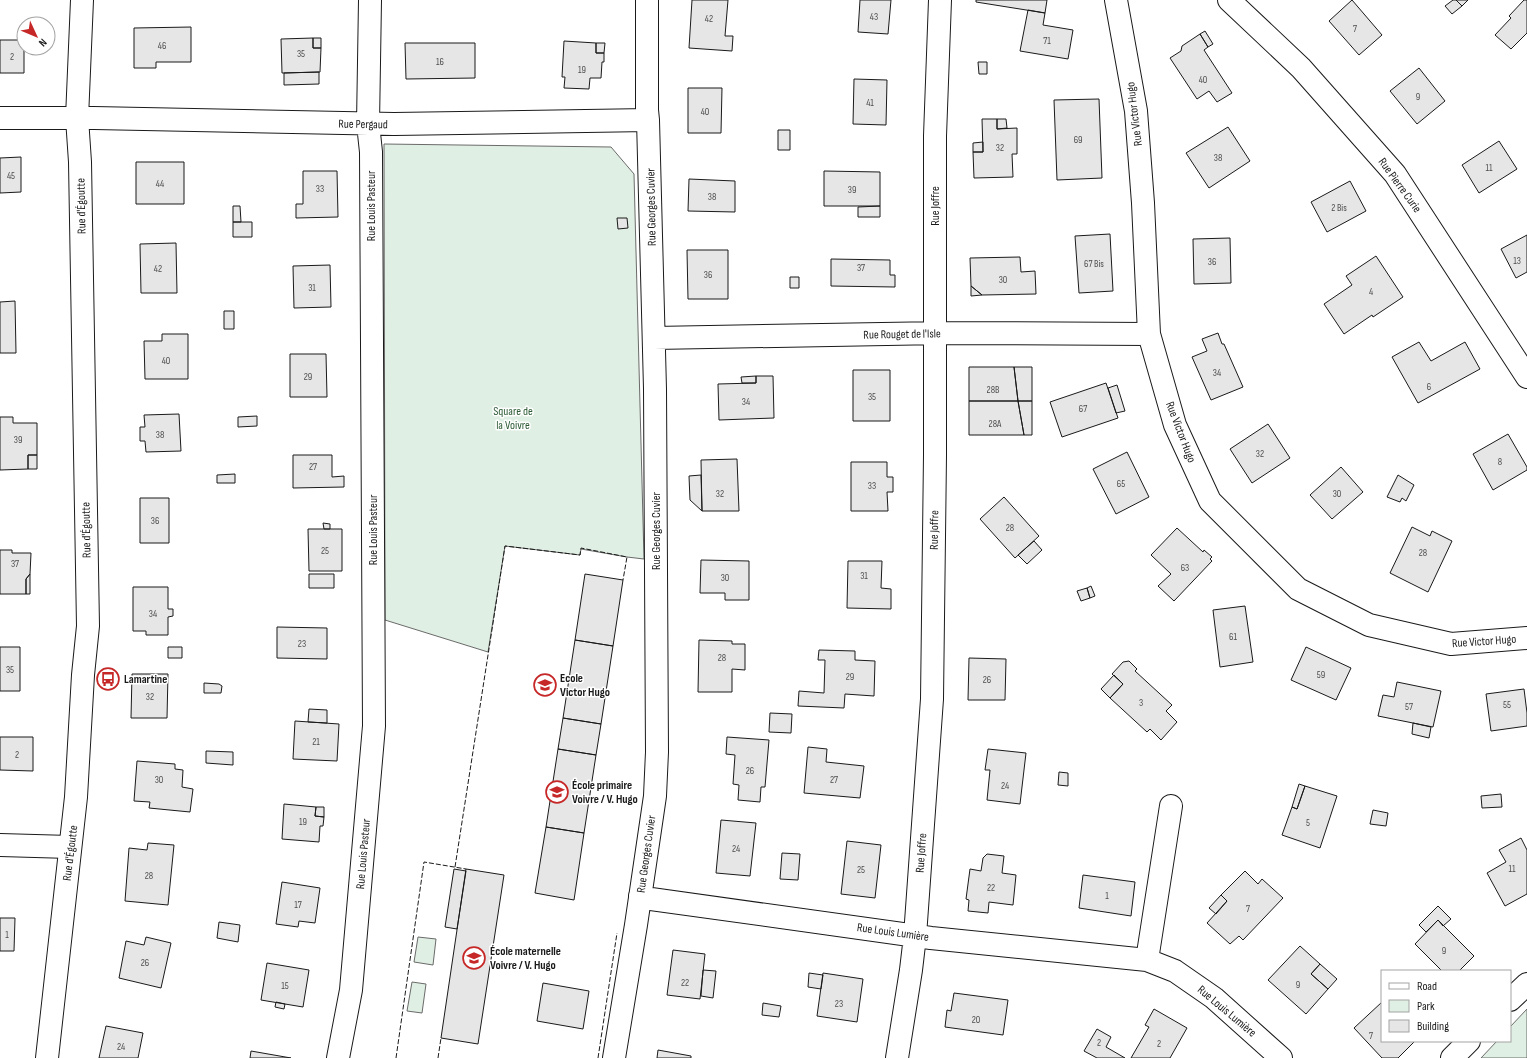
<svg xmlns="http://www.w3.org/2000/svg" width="1527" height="1058" viewBox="0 0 1527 1058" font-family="'Sofia Sans Condensed',sans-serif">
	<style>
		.green { fill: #e0efe3; stroke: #6a6a6a }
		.building { fill: #e6e6e6; stroke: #1a1a1a }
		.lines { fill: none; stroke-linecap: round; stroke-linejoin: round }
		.minor-casing { stroke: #1a1a1a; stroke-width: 24 }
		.major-casing { stroke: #1a1a1a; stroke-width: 24 }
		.minor { stroke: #fff; stroke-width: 22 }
		.major { stroke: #fff; stroke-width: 22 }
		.fence { stroke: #1a1a1a; stroke-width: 1; stroke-dasharray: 5 2; stroke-linecap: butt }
		.labels { text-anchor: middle; stroke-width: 3; stroke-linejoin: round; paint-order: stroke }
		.number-label { font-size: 10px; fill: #4d4d4d }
		.street-label { font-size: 12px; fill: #1a1a1a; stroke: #fff }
		.park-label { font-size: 12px; fill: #2b5a34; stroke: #fff }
		.poi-label { font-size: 12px; font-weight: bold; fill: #1a1a1a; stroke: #fff; text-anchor: start }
	</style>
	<rect width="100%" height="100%" fill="#fff"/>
	<!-- green -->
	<path class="green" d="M 384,144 L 611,147 L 634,174 L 644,559 L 627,557 L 581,549 L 580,555 L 505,546 L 488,652 L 385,620 Z
		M 418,937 L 436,939 L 433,965 L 414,962 Z
		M 412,982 L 426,984 L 422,1013 L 407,1011 Z
		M 1527,1009 L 1527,1058 L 1481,1058 L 1497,1041 L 1510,1041 L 1510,1027 Z"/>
	<!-- building -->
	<path class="building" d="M 692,0 L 728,0 L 725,36 L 733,36 L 732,51 L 689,48 Z
		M 860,0 L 891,0 L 888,34 L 858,32 Z
		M 976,0 L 1047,0 L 1045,13 L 976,2 Z
		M 1352,0 L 1382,35 L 1359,55 L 1329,21 Z
		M 1453,0 L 1456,0 L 1462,6 L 1452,14 L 1445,6 Z
		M 1456,0 L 1468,0 L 1462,6 Z
		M 1524,0 L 1527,0 L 1527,33 L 1511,49 L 1495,35 L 1511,18 L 1509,16 Z
		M 1028,10 L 1045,13 L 1043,25 L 1073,30 L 1068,59 L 1020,51 Z
		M 191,27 L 191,62 L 156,62 L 156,68 L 134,68 L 134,28 Z
		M 1205,31 L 1213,44 L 1208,47 L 1200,34 Z
		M 1200,34 L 1208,47 L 1204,50 L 1232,93 L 1217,102 L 1209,91 L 1197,99 L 1170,58 L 1181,51 L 1182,46 Z
		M 313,38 L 313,48 L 321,48 L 320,72 L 282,73 L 281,39 Z
		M 313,38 L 321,38 L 321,48 L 313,48 Z
		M 0,40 L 24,40 L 24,73 L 0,73 Z
		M 564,41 L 596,43 L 596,53 L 604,53 L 604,62 L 602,62 L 601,78 L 590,78 L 589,89 L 564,88 L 565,77 L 562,77 Z
		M 405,43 L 475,43 L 475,78 L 406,79 Z
		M 596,43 L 605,43 L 604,53 L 596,53 Z
		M 978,62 L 987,62 L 987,74 L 979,74 Z
		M 1419,68 L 1445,101 L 1417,124 L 1390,91 Z
		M 319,72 L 319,84 L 284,85 L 284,73 Z
		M 854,79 L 887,80 L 886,125 L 853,124 Z
		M 688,88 L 722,88 L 721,133 L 688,133 Z
		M 1099,99 L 1102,178 L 1057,180 L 1054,100 Z
		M 982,119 L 997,119 L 997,129 L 1017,128 L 1017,154 L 1012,154 L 1013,177 L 974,178 L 973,152 L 983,152 Z
		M 997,119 L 1006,119 L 1007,128 L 997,129 Z
		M 1228,127 L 1250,161 L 1209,188 L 1186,153 Z
		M 778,130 L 790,130 L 790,150 L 778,150 Z
		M 1499,141 L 1517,169 L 1479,193 L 1462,165 Z
		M 983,142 L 983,152 L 973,152 L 973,143 Z
		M 21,157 L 21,192 L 0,193 L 0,158 Z
		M 136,162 L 184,162 L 184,204 L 136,204 Z
		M 303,171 L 337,171 L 338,217 L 296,218 L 296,204 L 303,204 Z
		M 824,171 L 880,172 L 880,206 L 824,206 Z
		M 689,179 L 735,181 L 735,212 L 688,211 Z
		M 1350,181 L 1366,211 L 1327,232 L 1311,202 Z
		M 233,206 L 240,206 L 241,222 L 233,222 Z
		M 880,206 L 880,217 L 858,217 L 858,207 Z
		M 617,218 L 627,218 L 628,228 L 618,229 Z
		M 233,222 L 252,222 L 252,237 L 233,237 Z
		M 1110,234 L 1113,291 L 1079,293 L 1075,236 Z
		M 1527,235 L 1527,272 L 1516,278 L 1501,249 Z
		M 1230,238 L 1231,283 L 1194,284 L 1193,239 Z
		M 176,243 L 177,293 L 141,293 L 140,244 Z
		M 687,250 L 728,250 L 728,299 L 688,299 Z
		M 1376,256 L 1403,297 L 1373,317 L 1372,315 L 1344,334 L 1324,304 L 1352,285 L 1346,276 Z
		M 1020,257 L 1021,272 L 1035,271 L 1036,294 L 982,295 L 971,286 L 970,258 Z
		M 831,259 L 890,260 L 890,275 L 895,275 L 895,287 L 831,286 Z
		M 330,265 L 331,307 L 294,308 L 293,266 Z
		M 790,277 L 799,277 L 799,288 L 790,288 Z
		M 971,286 L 982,295 L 971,296 Z
		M 15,301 L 16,353 L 0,353 L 0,302 Z
		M 224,311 L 234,311 L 234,329 L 224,329 Z
		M 1218,333 L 1222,344 L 1224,344 L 1243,387 L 1211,400 L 1192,357 L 1207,351 L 1202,339 Z
		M 162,334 L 188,334 L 188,379 L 145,379 L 144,341 L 162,341 Z
		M 1419,342 L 1431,361 L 1465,342 L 1480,369 L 1418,403 L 1392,357 Z
		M 290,354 L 326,354 L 327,397 L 290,397 Z
		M 969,367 L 1014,367 L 1018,401 L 969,401 Z
		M 1014,367 L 1032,367 L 1032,401 L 1018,401 Z
		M 853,370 L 890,370 L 890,421 L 853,421 Z
		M 756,376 L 756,383 L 742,383 L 741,377 Z
		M 756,376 L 773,376 L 774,418 L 719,420 L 718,384 L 756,383 Z
		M 1106,383 L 1118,418 L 1062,437 L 1050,402 Z
		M 1117,385 L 1125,411 L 1116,413 L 1108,388 Z
		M 969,401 L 1018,401 L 1024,435 L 969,435 Z
		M 1018,401 L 1032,401 L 1032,435 L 1024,435 Z
		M 179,414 L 181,451 L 146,452 L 145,441 L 140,441 L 140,427 L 145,427 L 144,415 Z
		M 257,416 L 257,426 L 238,427 L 238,417 Z
		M 0,417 L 13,417 L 13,423 L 37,423 L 37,455 L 28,455 L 28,469 L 0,470 Z
		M 1268,424 L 1290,458 L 1252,483 L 1230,449 Z
		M 1508,434 L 1527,467 L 1527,470 L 1493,490 L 1473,454 Z
		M 1127,452 L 1149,497 L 1116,514 L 1093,469 Z
		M 28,455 L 37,455 L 37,469 L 28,469 Z
		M 293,455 L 332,455 L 332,477 L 344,476 L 344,487 L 293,488 Z
		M 737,459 L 739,511 L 702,511 L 701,460 Z
		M 851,462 L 887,462 L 887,477 L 893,477 L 893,492 L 887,492 L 888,511 L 851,511 Z
		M 1341,467 L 1363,492 L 1332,519 L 1310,495 Z
		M 235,474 L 235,483 L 217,483 L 217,475 Z
		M 701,475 L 702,511 L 690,500 L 689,476 Z
		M 1398,475 L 1414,485 L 1406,501 L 1402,498 L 1400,502 L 1387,497 Z
		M 1004,497 L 1039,536 L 1015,558 L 980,519 Z
		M 140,498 L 169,498 L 169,543 L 140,543 Z
		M 323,523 L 330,524 L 330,529 L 324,529 Z
		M 1412,527 L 1430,536 L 1432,531 L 1452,541 L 1428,592 L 1390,573 Z
		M 1177,528 L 1203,552 L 1204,550 L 1212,557 L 1210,559 L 1212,561 L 1174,601 L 1158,586 L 1171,574 L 1151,555 Z
		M 308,529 L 342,529 L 342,571 L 309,571 Z
		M 1034,541 L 1042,550 L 1027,564 L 1018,555 Z
		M 0,550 L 12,550 L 12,553 L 31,553 L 30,574 L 26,579 L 26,594 L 0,594 Z
		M 701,560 L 749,561 L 749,600 L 725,600 L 725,593 L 700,593 Z
		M 848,561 L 882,561 L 881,588 L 891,589 L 891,609 L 847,608 Z
		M 30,574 L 30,594 L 26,594 L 26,579 Z
		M 309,574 L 334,574 L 334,588 L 309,588 Z
		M 585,574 L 623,580 L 613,646 L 575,640 Z
		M 1091,586 L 1095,596 L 1090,598 L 1087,588 Z
		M 133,587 L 168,587 L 168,609 L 173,609 L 173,616 L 168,617 L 168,635 L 146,635 L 146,631 L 133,631 Z
		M 1087,588 L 1090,598 L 1081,601 L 1077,591 Z
		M 1245,606 L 1253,662 L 1220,667 L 1213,610 Z
		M 277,627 L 327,628 L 327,659 L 277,658 Z
		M 575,640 L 613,646 L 601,724 L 563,718 Z
		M 699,640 L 732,641 L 732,644 L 745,644 L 745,670 L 732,669 L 732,692 L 698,692 Z
		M 0,647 L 20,647 L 20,691 L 0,691 Z
		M 168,647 L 182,647 L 182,658 L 168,658 Z
		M 1306,647 L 1351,668 L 1336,700 L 1291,680 Z
		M 819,650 L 855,651 L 855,660 L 875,661 L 874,696 L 845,694 L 844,708 L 798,706 L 799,691 L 824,693 L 825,660 L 818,660 Z
		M 969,658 L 1006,659 L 1005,700 L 968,700 Z
		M 1129,661 L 1137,669 L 1135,671 L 1172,705 L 1166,711 L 1177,722 L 1161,740 L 1150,729 L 1147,732 L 1110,698 L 1123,684 L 1112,674 L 1123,662 Z
		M 132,674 L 168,674 L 167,718 L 131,718 Z
		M 1114,675 L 1123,684 L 1110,698 L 1101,689 Z
		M 1397,682 L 1441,691 L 1433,727 L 1378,716 L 1383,695 L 1394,697 Z
		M 204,683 L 219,684 L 222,686 L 221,693 L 204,693 Z
		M 1524,689 L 1527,713 L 1527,726 L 1491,731 L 1486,694 Z
		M 309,709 L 327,710 L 327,723 L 308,722 Z
		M 770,713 L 792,714 L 791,733 L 769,732 Z
		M 563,718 L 601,724 L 596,755 L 558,749 Z
		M 295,721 L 339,724 L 337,761 L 293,759 Z
		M 1413,723 L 1431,727 L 1429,738 L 1412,734 Z
		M 0,737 L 33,737 L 33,771 L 0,770 Z
		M 727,737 L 769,740 L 765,787 L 761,787 L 760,802 L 738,800 L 739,785 L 733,784 L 735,755 L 726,754 Z
		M 808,747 L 827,749 L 826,762 L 864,766 L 860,798 L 804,793 Z
		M 558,749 L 596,755 L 584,833 L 546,827 Z
		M 988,749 L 1026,753 L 1020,804 L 987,800 L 990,770 L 985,770 Z
		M 206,751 L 233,752 L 233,765 L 206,763 Z
		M 137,761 L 175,764 L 175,769 L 183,770 L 182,787 L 193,789 L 190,812 L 149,808 L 150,802 L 134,801 Z
		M 1059,772 L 1068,773 L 1068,786 L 1058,785 Z
		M 1299,784 L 1305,786 L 1297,809 L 1292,807 Z
		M 1305,786 L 1337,796 L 1320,848 L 1282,835 L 1292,807 L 1297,809 Z
		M 1501,794 L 1502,807 L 1482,808 L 1481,796 Z
		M 284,804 L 316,807 L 315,816 L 324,817 L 323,826 L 320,826 L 319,842 L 282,839 Z
		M 316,807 L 324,807 L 324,817 L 315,816 Z
		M 1373,810 L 1388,813 L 1386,826 L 1370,824 Z
		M 721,820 L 756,823 L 750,876 L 716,873 Z
		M 546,827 L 584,833 L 574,900 L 535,893 Z
		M 1521,838 L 1527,850 L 1527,894 L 1505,906 L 1487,873 L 1506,862 L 1499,850 Z
		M 847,841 L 881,845 L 875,898 L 841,894 Z
		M 148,843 L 174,845 L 168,905 L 125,901 L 129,848 L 147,850 Z
		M 782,853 L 800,854 L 798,880 L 780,879 Z
		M 987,854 L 1004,856 L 1002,873 L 1016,875 L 1013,905 L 989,902 L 988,913 L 968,911 L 969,900 L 966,899 L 970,869 L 981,871 L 983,858 Z
		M 454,869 L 466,871 L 457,929 L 445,927 Z
		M 466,869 L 504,875 L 478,1044 L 441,1038 Z
		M 1245,871 L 1258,884 L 1262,879 L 1283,898 L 1243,940 L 1239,936 L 1230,944 L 1207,923 L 1227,901 L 1221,895 Z
		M 1083,875 L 1135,882 L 1131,916 L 1079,908 Z
		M 282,882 L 320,888 L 315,923 L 299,921 L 298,927 L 276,924 Z
		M 1221,895 L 1227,901 L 1216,914 L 1209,908 Z
		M 1438,906 L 1451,919 L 1443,926 L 1438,920 L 1426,932 L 1419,925 Z
		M 0,918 L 15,918 L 14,951 L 0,951 Z
		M 1438,920 L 1474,956 L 1459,971 L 1442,971 L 1415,944 Z
		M 219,922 L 240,925 L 238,942 L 217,938 Z
		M 146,937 L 171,943 L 161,988 L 119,978 L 126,941 L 144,945 Z
		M 1300,946 L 1320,964 L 1311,974 L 1328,989 L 1306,1014 L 1268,980 Z
		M 673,950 L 705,954 L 700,999 L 667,995 Z
		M 267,963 L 309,970 L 303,1007 L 261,1000 Z
		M 1320,964 L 1337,979 L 1328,989 L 1311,974 Z
		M 703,970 L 716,971 L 713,998 L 701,996 Z
		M 809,973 L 823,975 L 821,989 L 808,987 Z
		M 823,973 L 863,979 L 857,1022 L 817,1016 Z
		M 543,983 L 589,991 L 583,1029 L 537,1021 Z
		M 954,993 L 1008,1000 L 1003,1035 L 945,1027 L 947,1010 L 951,1011 Z
		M 276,1002 L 285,1004 L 284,1009 L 275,1007 Z
		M 1382,1002 L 1382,1041 L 1415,1041 L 1398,1058 L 1382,1058 L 1354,1028 Z
		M 763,1003 L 781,1006 L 779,1017 L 762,1015 Z
		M 1154,1009 L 1187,1028 L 1170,1058 L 1131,1058 L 1149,1027 L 1145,1025 Z
		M 106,1026 L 143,1033 L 138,1058 L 99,1058 Z
		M 1097,1029 L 1111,1037 L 1106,1047 L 1125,1058 L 1097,1058 L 1084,1051 Z
		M 658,1050 L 691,1056 L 691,1058 L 657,1058 Z
		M 251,1051 L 291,1058 L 250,1058 Z"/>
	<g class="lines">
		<!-- minor casing -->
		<g class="minor-casing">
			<path id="minor" d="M 1116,0 L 1136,111 L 1143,203 L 1149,334 L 1175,425 L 1210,501 L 1298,589 L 1369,625 L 1451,644 L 1527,638
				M 1229,0 L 1301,68 L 1395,174 L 1527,377
				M 0,118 L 94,118 L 394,124 L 648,120
				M 654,338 L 942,333 L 1149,334
				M 0,845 L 70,847
				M 640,896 L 651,899 L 931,938 L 1147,960 L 1175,971 L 1214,998 L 1281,1058
				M 1147,960 L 1171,806
				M 1510,1000 L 1527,984
				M 338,1058 L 351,990 L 374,726 L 371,152 L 368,124 L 370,0
				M 614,1058 L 636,925 L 655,796 L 657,752 L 655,389 L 648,120 L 647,110 L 647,0
				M 897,1058 L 911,970 L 915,936 L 932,699 L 935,455 L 935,136 L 940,0
				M 1452,1058 L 1469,1041"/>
		</g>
		<!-- major casing -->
		<g class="major-casing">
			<path id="major" d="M 47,1058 L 76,797 L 83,675 L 88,626 L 80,162 L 77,118 L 82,0"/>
		</g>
		<!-- minor -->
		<use href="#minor" class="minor"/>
		<!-- major -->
		<use href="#major" class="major"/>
		<!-- fence -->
		<path class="fence" d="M 455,867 L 505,546 L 580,555 L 581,548 L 627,557 L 623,580
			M 396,1058 L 424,862 L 466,869
			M 438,1058 L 441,1038
			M 598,1058 L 617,933"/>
	</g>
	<!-- icons -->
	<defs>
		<g id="bus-ring" transform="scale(1.15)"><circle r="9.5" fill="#fff" stroke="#c62828" stroke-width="1.5"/><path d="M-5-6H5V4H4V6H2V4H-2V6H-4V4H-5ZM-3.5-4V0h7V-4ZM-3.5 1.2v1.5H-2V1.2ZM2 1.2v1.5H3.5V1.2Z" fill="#c62828"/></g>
		<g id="school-ring" transform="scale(1.15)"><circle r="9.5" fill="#fff" stroke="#c62828" stroke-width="1.5"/><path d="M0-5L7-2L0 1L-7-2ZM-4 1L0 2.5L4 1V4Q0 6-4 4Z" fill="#c62828"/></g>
	</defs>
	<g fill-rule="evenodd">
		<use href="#bus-ring" x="108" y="679"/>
		<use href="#school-ring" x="545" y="685"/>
		<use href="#school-ring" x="557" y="792"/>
		<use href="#school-ring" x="474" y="958"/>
	</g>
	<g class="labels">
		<!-- number labels -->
		<g class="number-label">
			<text x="874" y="20">43</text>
			<text x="709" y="22">42</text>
			<text x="1355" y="32">7</text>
			<text x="1047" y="44">71</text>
			<text x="162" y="49">46</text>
			<text x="301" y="57">35</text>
			<text x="12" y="60">2</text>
			<text x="440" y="65">16</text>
			<text x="582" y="73">19</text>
			<text x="1203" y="83">40</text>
			<text x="1418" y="100">9</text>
			<text x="870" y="106">41</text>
			<text x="705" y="115">40</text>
			<text x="1078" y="143">69</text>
			<text x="1000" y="151">32</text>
			<text x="1218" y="161">38</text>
			<text x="1489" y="171">11</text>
			<text x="11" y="179">45</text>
			<text x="160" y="187">44</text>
			<text x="320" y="192">33</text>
			<text x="852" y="193">39</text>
			<text x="712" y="200">38</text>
			<text x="1339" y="211">2 Bis</text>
			<text x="1517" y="264">13</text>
			<text x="1212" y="265">36</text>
			<text x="1094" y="267">67 Bis</text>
			<text x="861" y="271">37</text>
			<text x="158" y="272">42</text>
			<text x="708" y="278">36</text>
			<text x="1003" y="283">30</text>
			<text x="312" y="291">31</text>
			<text x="1371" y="295">4</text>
			<text x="166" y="364">40</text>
			<text x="1217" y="376">34</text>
			<text x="308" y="380">29</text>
			<text x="1429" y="390">6</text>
			<text x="993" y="393">28B</text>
			<text x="872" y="400">35</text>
			<text x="746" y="405">34</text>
			<text x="1083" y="412">67</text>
			<text x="995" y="427">28A</text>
			<text x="160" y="438">38</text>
			<text x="18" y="443">39</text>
			<text x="1260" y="457">32</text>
			<text x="1500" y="465">8</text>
			<text x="313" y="470">27</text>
			<text x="1121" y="487">65</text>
			<text x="872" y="489">33</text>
			<text x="720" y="497">32</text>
			<text x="1337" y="497">30</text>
			<text x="155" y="524">36</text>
			<text x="1010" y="531">28</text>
			<text x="325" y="554">25</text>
			<text x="1423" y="556">28</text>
			<text x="15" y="567">37</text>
			<text x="1185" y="571">63</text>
			<text x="864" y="579">31</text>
			<text x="725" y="581">30</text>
			<text x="153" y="617">34</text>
			<text x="1233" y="640">61</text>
			<text x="302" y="647">23</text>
			<text x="722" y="661">28</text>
			<text x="10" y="673">35</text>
			<text x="1321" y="678">59</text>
			<text x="850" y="680">29</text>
			<text x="987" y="683">26</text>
			<text x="150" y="700">32</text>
			<text x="1141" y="706">3</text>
			<text x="1507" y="708">55</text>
			<text x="1409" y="710">57</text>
			<text x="316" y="745">21</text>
			<text x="17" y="758">2</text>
			<text x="750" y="774">26</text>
			<text x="159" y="783">30</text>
			<text x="834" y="783">27</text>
			<text x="1005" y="789">24</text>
			<text x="303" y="825">19</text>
			<text x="1308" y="826">5</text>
			<text x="736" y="852">24</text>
			<text x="1512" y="872">11</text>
			<text x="861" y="873">25</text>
			<text x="149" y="879">28</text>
			<text x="991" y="891">22</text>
			<text x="1107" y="899">1</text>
			<text x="298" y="908">17</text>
			<text x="1248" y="912">7</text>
			<text x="7" y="938">1</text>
			<text x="1444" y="954">9</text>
			<text x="145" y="966">26</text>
			<text x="685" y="986">22</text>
			<text x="1298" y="988">9</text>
			<text x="285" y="989">15</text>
			<text x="839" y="1007">23</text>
			<text x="976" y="1023">20</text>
			<text x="1371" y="1039">7</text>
			<text x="1099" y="1046">2</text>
			<text x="1159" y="1047">2</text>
			<text x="121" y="1050">24</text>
		</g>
		<!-- street labels -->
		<g class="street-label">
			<text transform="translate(1134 114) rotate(-97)" y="4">Rue Victor Hugo</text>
			<text transform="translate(363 124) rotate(1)" y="4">Rue Pergaud</text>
			<text transform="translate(1400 185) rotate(54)" y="4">Rue Pierre Curie</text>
			<text transform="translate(81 206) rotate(-91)" y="4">Rue d'Égoutte</text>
			<text transform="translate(371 206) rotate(-90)" y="4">Rue Louis Pasteur</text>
			<text transform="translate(935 206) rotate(-90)" y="4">Rue Joffre</text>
			<text transform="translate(651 207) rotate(-91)" y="4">Rue Georges Cuvier</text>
			<text transform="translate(902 334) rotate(-1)" y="4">Rue Rouget de l'Isle</text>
			<text transform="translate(1181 432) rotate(69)" y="4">Rue Victor Hugo</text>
			<text transform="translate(86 530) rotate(-91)" y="4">Rue d'Égoutte</text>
			<text transform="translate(373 530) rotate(-90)" y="4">Rue Louis Pasteur</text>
			<text transform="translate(934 530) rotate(-89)" y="4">Rue Joffre</text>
			<text transform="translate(656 531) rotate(-90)" y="4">Rue Georges Cuvier</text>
			<text transform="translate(1484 641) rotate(-4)" y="4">Rue Victor Hugo</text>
			<text transform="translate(70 853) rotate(-83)" y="4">Rue d'Égoutte</text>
			<text transform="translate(921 853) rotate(-86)" y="4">Rue Joffre</text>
			<text transform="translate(363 854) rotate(-85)" y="4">Rue Louis Pasteur</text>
			<text transform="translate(646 854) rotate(-82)" y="4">Rue Georges Cuvier</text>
			<text transform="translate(893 932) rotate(8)" y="4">Rue Louis Lumière</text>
			<text transform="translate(1227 1011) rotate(40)" y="4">Rue Louis Lumière</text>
		</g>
		<!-- park labels -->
		<g class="park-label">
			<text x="513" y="415">Square de<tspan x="513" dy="14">la Voivre</tspan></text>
		</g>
		<!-- poi labels -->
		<g class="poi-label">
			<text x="560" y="682">Ecole<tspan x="560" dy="14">Victor Hugo</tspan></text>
			<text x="124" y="683">Lamartine</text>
			<text x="572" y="789">École primaire<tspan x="572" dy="14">Voivre / V. Hugo</tspan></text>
			<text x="490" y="955">École maternelle<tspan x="490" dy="14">Voivre / V. Hugo</tspan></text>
		</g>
	</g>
	<!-- legend -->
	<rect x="1381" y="970" width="130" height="72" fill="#ffffff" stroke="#a3a3a3"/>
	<rect x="1389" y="983" width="20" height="6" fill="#ffffff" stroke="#a3a3a3"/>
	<text x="1417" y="990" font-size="12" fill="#1a1a1a">Road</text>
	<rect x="1389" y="1000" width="20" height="12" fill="#e0efe3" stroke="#a3a3a3"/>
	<text x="1417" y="1010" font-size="12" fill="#1a1a1a">Park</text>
	<rect x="1389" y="1020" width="20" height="12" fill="#e6e6e6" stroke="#a3a3a3"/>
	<text x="1417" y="1030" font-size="12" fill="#1a1a1a">Building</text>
	<!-- north arrow -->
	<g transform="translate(36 36) rotate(134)"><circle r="19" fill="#ffffff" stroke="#a3a3a3"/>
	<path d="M0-3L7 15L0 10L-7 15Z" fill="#c62828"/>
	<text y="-6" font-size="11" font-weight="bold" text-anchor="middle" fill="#1a1a1a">N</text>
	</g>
</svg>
